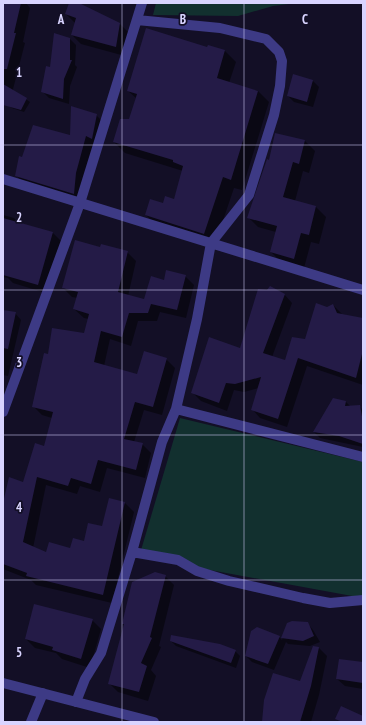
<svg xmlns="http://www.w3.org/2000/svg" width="366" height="725" viewBox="0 0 366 725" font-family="'PT Sans Narrow',sans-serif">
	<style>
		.green { fill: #12302f }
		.shadow { fill: #0007 }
		.building { fill: #241b47 }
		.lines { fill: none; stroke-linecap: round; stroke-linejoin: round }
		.street { stroke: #3d3a85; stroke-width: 10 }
		.grid { fill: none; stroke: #d9d4ff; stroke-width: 1; stroke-opacity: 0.55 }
		.grid-label { font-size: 13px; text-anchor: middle; font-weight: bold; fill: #d9d4ff; stroke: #130f26; stroke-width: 3.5; stroke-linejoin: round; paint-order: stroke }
	</style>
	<rect width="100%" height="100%" fill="#130f26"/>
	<!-- green -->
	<path class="green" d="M 156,3 L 297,3 L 273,6 L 238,16 L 153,15 Z
		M 180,418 L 363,462 L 363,598 L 139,557 Z"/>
	<!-- shadow -->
	<path class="shadow" d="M 3,3 L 26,3 L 30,8 L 23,42 L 25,43 L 12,93 L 3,89 Z
		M 70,3 L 76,3 L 120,24 L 129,33 L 125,56 L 81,44 L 72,35 L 75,23 L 66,14 Z
		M 70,39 L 76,45 L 75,65 L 77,67 L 70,86 L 69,104 L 49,98 L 43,92 L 51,68 Z
		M 208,48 L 225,51 L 236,62 L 229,83 L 258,91 L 269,102 L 242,190 L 234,188 L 215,244 L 157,226 L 146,215 L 174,200 L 183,171 L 125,153 L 114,142 L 130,120 L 136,98 L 128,91 Z
		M 313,81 L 319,87 L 313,107 L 294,102 L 288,96 Z
		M 17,93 L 30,102 L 24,112 L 12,108 L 9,106 Z
		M 96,115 L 105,124 L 82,202 L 24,184 L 16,175 L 23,158 L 71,136 Z
		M 305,141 L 315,151 L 309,173 L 303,171 L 295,201 L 316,207 L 326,217 L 319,244 L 311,242 L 304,268 L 281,262 L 271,252 L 276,232 L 258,227 L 248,217 L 270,161 Z
		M 3,215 L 14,218 L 19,223 L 53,233 L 61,241 L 46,293 L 13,283 L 8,278 L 3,277 Z
		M 101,248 L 127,252 L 136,261 L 128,296 L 145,301 L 165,281 L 185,276 L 194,285 L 186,318 L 160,312 L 157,321 L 138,321 L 131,346 L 110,339 L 104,366 L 138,376 L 166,359 L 175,368 L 162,415 L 144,410 L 134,442 L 142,444 L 151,453 L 145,478 L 107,468 L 100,492 L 80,486 L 77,494 L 46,485 L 33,548 L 47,554 L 71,549 L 85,542 L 103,527 L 125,503 L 134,512 L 112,603 L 36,585 L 31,580 L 3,569 L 3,510 L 24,483 L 45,447 L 52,418 L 42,415 L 33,406 L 49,356 L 85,334 L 89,319 L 84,318 L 74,309 L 78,298 L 72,297 L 63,288 Z
		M 284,294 L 292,303 L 272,357 L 286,361 L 306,340 L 327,308 L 333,305 L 342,314 L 363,319 L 363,385 L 307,366 L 287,427 L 260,418 L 252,409 L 259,388 L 244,392 L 234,390 L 227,411 L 201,401 L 193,393 L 240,349 Z
		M 3,311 L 15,313 L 21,320 L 8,376 L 3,375 Z
		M 346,402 L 350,406 L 359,406 L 363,410 L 363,447 L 320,438 L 314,432 Z
		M 165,576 L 174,585 L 159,646 L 161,647 L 151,670 L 156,676 L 148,701 L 118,692 L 109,683 L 125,625 L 123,624 Z
		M 64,612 L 92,620 L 101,629 L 90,668 L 62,659 L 56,653 L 35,648 L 26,639 Z
		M 307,623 L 313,630 L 320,642 L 310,646 L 288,644 L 286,642 L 274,670 L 252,662 L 246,656 L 279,637 L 282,640 L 288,624 Z
		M 171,641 L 235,651 L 240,656 L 236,668 L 176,646 Z
		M 319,648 L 327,656 L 319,695 L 311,722 L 263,722 L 300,682 Z
		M 363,660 L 363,689 L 345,686 L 337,679 L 362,663 Z"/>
	<!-- building -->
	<path class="building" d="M 3,3 L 21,3 L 14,33 L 16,33 L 7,69 L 3,69 Z
		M 69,3 L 79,3 L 120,23 L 116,47 L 71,35 L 76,18 L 65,14 Z
		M 146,28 L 207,47 L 208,45 L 225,50 L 217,78 L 258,91 L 231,180 L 223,177 L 204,234 L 145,215 L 150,199 L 163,203 L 165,196 L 174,199 L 183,166 L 173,162 L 173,160 L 113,142 L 120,119 L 129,119 L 137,94 L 127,91 Z
		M 54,33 L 70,38 L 70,60 L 72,60 L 64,79 L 63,99 L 41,92 L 46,66 L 50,67 Z
		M 293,74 L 313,80 L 307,102 L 287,96 Z
		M 3,84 L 27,98 L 21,110 L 3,105 Z
		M 71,106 L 97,114 L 92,139 L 86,136 L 76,173 L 74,194 L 15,176 L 19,156 L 22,157 L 33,125 L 70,135 Z
		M 275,133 L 305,140 L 299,164 L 293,162 L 283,197 L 316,206 L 309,235 L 301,233 L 294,259 L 270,252 L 277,226 L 247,218 L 267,159 L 269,160 Z
		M 3,218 L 53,232 L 38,285 L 3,275 Z
		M 75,240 L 100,247 L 101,244 L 128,251 L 118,292 L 144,299 L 151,276 L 164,280 L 166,270 L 186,275 L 177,310 L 151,304 L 148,313 L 129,313 L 122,337 L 101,331 L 94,362 L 137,374 L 144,351 L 167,358 L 153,407 L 135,402 L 124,439 L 143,443 L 136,470 L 98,460 L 91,484 L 71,478 L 68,486 L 37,477 L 23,542 L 46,552 L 49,542 L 70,548 L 73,538 L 84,541 L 88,523 L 102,526 L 109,498 L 125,502 L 103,595 L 26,576 L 27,573 L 3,564 L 3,503 L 9,477 L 23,482 L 35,443 L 44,446 L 53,412 L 32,407 L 44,353 L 48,354 L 52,328 L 84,333 L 89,314 L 73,309 L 78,292 L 62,288 Z
		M 270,286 L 285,294 L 263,353 L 285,360 L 292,337 L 305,339 L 316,303 L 327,307 L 333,304 L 337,313 L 363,318 L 363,350 L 356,378 L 298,358 L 278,419 L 251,410 L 261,377 L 235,384 L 226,383 L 219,403 L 191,393 L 209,337 L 240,348 L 258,289 L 267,290 Z
		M 3,310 L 16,312 L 8,349 L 3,348 Z
		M 333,398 L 346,401 L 345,406 L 360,405 L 363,422 L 363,444 L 339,436 L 313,432 Z
		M 155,572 L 166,575 L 150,637 L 152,638 L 141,663 L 147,666 L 139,692 L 108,684 L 124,624 L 122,624 L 132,582 Z
		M 34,604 L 93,619 L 81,659 L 52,650 L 53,647 L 25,639 Z
		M 292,621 L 308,622 L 314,636 L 303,641 L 281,638 L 287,623 Z
		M 257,627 L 280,636 L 268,664 L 245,656 L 251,631 Z
		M 171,635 L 220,644 L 236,650 L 231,663 L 170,641 Z
		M 313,646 L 319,647 L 311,686 L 300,722 L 262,722 L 264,700 L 273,673 L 300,681 Z
		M 339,659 L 363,662 L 363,683 L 336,679 Z
		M 341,706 L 363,716 L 363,722 L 343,722 L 335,719 Z"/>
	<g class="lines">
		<!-- street -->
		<path class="street" d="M 3,179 L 363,290
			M 176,409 L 363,457
			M 3,412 L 80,203 L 142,3
			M 132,552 L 178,560 L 197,571 L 229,581 L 303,598 L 330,603 L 363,600
			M 3,683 L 154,722
			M 76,702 L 85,679 L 101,653 L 132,552 L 162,442 L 176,409 L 197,319 L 211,243 L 249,195 L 274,115 L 280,86 L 282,61 L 279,52 L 266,39 L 220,28 L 137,20
			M 31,722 L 43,693"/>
	</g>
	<!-- grid -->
	<path class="grid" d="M 122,3 L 122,722M 244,3 L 244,722M 3,145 L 363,145M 3,290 L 363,290M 3,435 L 363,435M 3,580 L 363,580"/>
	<g class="grid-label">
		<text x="61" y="24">A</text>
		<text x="183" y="24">B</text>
		<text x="305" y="24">C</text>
		<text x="19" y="77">1</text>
		<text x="19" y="222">2</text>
		<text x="19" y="367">3</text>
		<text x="19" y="512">4</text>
		<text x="19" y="657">5</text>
	</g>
	<!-- border -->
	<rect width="366" height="725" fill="none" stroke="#d9d4ff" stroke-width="8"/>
</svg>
